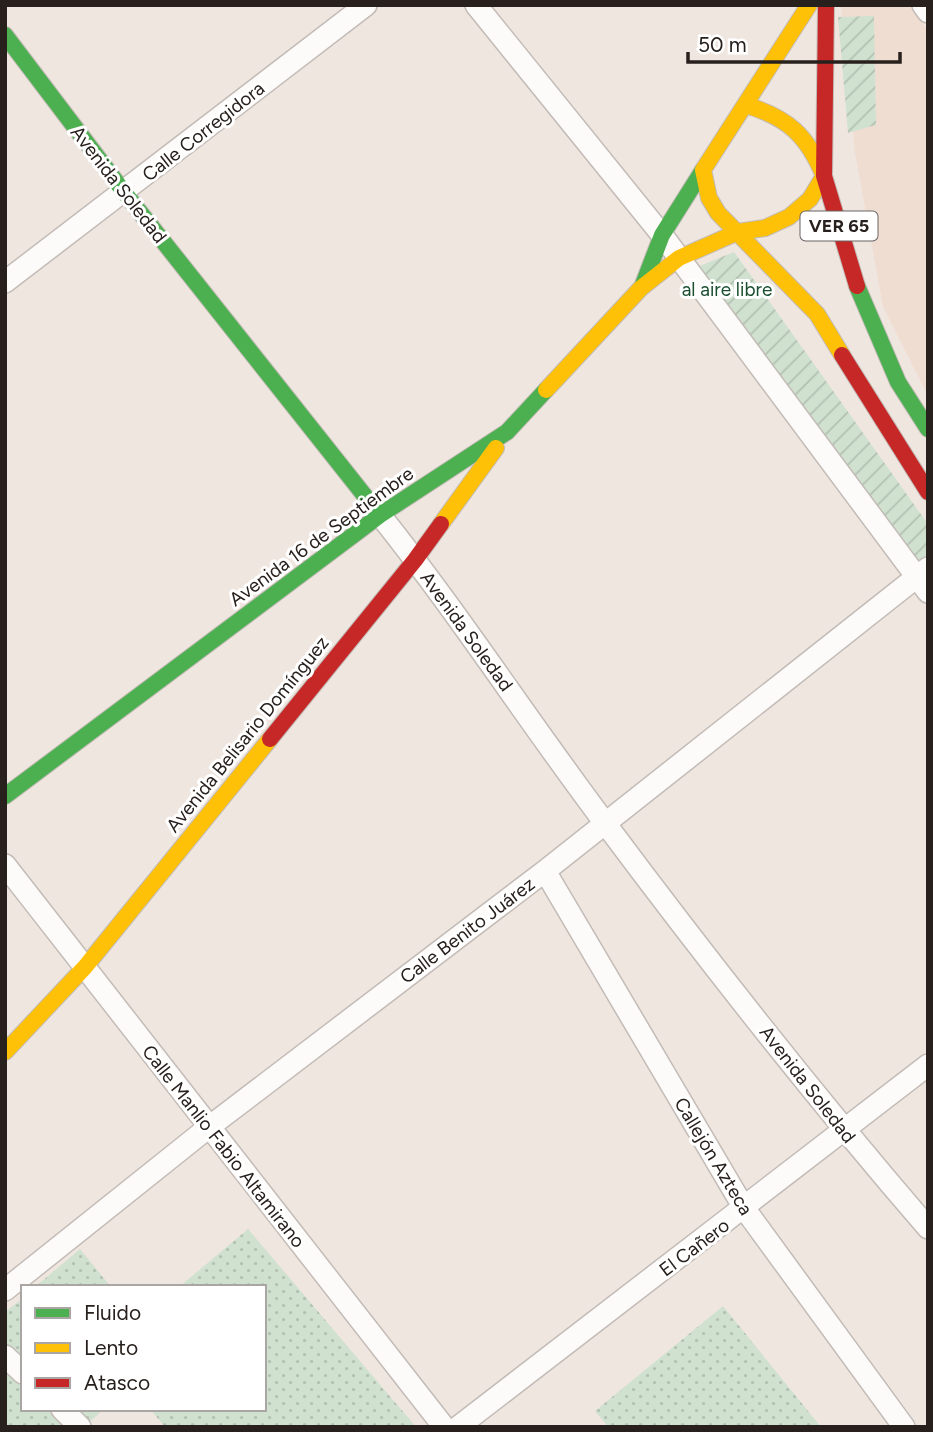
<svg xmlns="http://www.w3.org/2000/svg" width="933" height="1432" viewBox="0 0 933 1432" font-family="Figtree,sans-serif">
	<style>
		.built { fill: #f0ddd2 }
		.grass { fill: url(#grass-dots) }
		.garden { fill: url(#garden-furrows) }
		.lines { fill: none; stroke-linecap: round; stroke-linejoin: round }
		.street-casing { stroke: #c2bbb6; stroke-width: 24 }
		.fast-casing { stroke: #c2bbb6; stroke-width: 18 }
		.slow-casing { stroke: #c2bbb6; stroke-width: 18 }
		.jam-casing { stroke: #c2bbb6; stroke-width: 18 }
		.street { stroke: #fdfbfa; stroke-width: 21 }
		.fast { stroke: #4caf50; stroke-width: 16 }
		.slow { stroke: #ffc107; stroke-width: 16 }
		.jam { stroke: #c62828; stroke-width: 16 }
		.labels { text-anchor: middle; stroke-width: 6; stroke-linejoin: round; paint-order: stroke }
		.shield { fill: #fff; stroke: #686360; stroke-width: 2 }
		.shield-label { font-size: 18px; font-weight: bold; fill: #27201c }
		.street-label { font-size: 19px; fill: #27201c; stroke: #fff }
		.park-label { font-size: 19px; fill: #194f30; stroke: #fff }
	</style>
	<defs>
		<pattern id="grass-dots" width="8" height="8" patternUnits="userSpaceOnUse" patternTransform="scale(1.75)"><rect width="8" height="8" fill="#d0e1d0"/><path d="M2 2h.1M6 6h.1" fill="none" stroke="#b3c1b2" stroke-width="1.8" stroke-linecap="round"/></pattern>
		<pattern id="garden-furrows" width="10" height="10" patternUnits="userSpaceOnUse" patternTransform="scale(1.75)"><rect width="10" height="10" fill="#d0e1d0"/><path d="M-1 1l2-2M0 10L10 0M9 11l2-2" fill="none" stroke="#b3c1b2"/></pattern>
	</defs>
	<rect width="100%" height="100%" fill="#f0e6e0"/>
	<!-- built -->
	<path class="built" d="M 841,5 L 908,5 L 928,31 L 928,396 L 883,307 L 855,153 Z"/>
	<!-- grass -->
	<path class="grass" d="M 248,1229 L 416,1427 L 165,1427 L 150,1409 L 264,1409 L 264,1287 L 179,1287 Z
		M 80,1249 L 111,1287 L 35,1287 Z
		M 23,1298 L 23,1409 L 104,1409 L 84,1427 L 5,1427 L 5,1312 Z
		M 723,1306 L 821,1427 L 608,1427 L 595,1411 Z"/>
	<!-- garden -->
	<path class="garden" d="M 874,16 L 876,125 L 848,133 L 838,17 Z
		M 734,252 L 928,524 L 928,565 L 917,573 L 697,267 Z"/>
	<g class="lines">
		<!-- street casing -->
		<g class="street-casing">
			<path id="street" d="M 476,5 L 662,235 L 928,592
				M 923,5 L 928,12
				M 5,282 L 366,5
				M 380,515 C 459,614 528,721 605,823 C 708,961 815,1097 928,1228
				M 5,865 L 444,1427
				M 545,871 L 744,1208 L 904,1427
				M 5,1290 L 209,1127 L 545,871 L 928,568
				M 5,1356 L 23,1373
				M 62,1409 L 80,1427
				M 458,1427 L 928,1065"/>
		</g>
		<!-- fast casing -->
		<g class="fast-casing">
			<path id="fast" d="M 5,35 L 124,192 L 380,515
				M 857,286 L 898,382 L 928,429
				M 642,287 L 662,235 L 703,170
				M 5,796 L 380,515 L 507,432 L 546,390"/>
		</g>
		<!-- slow casing -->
		<g class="slow-casing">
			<path id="slow" d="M 809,5 L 703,170 L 709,198 L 718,213 L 817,314 L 842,355
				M 546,390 L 641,288 L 679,258 L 738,232 L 765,228 L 789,217 L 810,199 L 824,176 C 807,135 788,118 746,105
				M 441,524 L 496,448
				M 5,1052 L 85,967 L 270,739"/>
		</g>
		<!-- jam casing -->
		<g class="jam-casing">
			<path id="jam" d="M 826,5 L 824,176 L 857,286
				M 842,355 L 928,492
				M 270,739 L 415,560 L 441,524"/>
		</g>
		<!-- street -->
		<use href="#street" class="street"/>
		<!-- fast -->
		<use href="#fast" class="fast"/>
		<!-- slow -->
		<use href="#slow" class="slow"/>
		<!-- jam -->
		<use href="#jam" class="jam"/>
	</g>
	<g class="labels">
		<!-- shield labels -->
		<rect class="shield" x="800.5" y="211.5" width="77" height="29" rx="5"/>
		<g class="shield-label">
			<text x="839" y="232">VER 65</text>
		</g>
		<!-- street labels -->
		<g class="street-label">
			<text transform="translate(203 131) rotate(-38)" y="7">Calle Corregidora</text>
			<text transform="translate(119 184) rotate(52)" y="7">Avenida Soledad</text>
			<text transform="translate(321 536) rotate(-36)" y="7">Avenida 16 de Septiembre</text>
			<text transform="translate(467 631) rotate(54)" y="7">Avenida Soledad</text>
			<text transform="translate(247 734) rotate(-51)" y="7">Avenida Belisario Domínguez</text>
			<text transform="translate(467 930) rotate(-37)" y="7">Calle Benito Juárez</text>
			<text transform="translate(808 1084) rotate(52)" y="7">Avenida Soledad</text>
			<text transform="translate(224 1146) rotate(52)" y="7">Calle Manlio Fabio Altamirano</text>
			<text transform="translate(714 1156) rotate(59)" y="7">Callejón Azteca</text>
			<text transform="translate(694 1247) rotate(-37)" y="7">El Cañero</text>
		</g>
		<!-- park labels -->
		<g class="park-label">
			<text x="727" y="296">al aire libre</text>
		</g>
	</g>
	<!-- border -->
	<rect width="933" height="1432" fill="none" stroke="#27201c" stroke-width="14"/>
	<!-- legend -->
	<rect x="21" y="1285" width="245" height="126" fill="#ffffff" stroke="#a9a6a4" stroke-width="2"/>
	<rect x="35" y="1308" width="35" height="10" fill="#4caf50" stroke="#a9a6a4" stroke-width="2"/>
	<text x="84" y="1320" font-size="21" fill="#27201c">Fluido</text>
	<rect x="35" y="1343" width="35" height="10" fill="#ffc107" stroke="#a9a6a4" stroke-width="2"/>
	<text x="84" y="1355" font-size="21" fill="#27201c">Lento</text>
	<rect x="35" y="1378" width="35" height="10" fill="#c62828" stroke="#a9a6a4" stroke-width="2"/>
	<text x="84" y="1390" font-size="21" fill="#27201c">Atasco</text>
	<!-- scale -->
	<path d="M688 52v10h212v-10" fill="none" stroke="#27201c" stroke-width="3.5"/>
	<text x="698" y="52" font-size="21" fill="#27201c" stroke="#ffffff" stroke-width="5" paint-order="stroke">50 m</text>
</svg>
